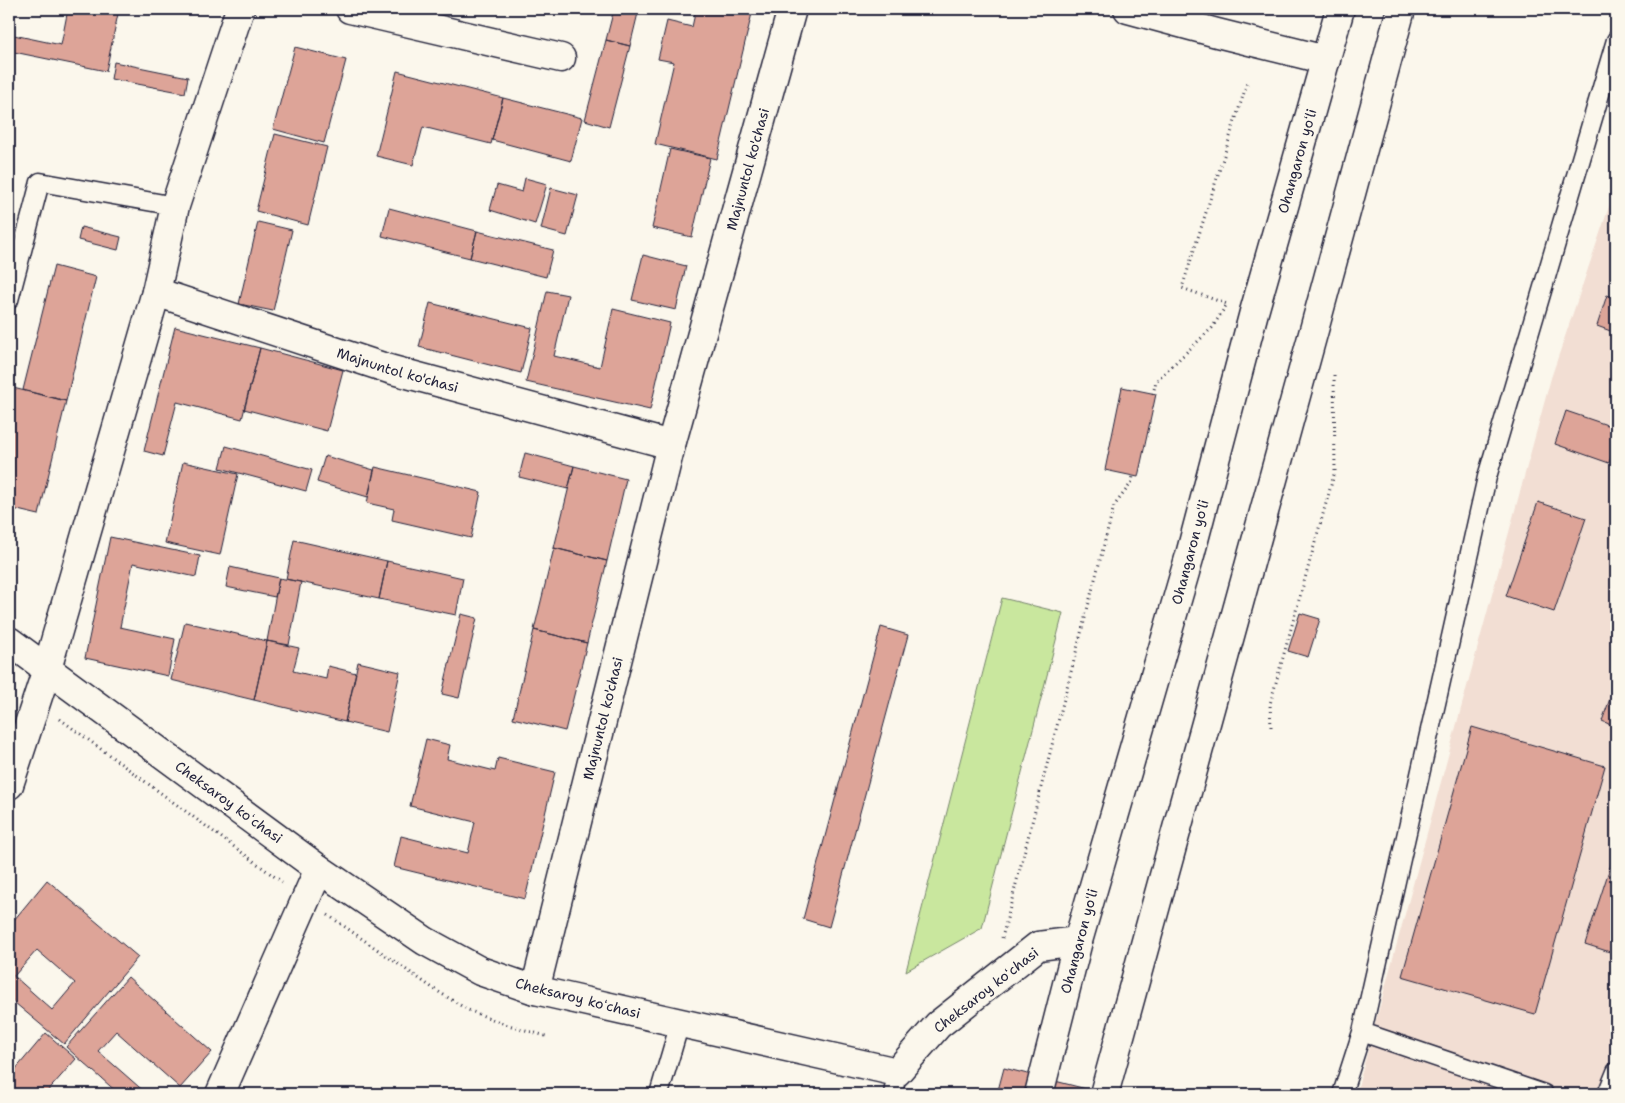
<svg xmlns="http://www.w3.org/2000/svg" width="1625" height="1103" viewBox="0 0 1625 1103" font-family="'Shantell Sans',sans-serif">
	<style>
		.built { fill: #f2ded3 }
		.green { fill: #c9e79e; stroke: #76846c }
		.building { fill: #dda498; stroke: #22223b; fill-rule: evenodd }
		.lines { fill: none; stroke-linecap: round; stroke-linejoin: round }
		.service-casing { stroke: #22223b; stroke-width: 21 }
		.minor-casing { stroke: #22223b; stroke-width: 31 }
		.tertiary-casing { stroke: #22223b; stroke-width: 31 }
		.trunk-casing { stroke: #22223b; stroke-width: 31 }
		.path { stroke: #22223b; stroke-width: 3; stroke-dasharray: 1 4; stroke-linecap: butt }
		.service { stroke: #fbf7ec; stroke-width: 18 }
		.minor { stroke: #fbf7ec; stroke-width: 28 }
		.tertiary { stroke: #fbf7ec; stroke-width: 28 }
		.trunk { stroke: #fbf7ec; stroke-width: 28 }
		.labels { text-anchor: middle; stroke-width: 5; stroke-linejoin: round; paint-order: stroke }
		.street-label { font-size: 14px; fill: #22223b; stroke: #fbf7ec }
	</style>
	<rect width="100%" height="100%" fill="#fbf7ec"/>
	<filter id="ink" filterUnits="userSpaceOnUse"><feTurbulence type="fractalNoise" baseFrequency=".02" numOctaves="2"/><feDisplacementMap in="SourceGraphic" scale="10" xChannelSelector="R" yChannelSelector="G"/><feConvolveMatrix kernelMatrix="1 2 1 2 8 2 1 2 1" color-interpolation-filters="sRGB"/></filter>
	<g filter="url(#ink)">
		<!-- built -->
		<path class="built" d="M 1616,186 L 1616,1094 L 1356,1094 L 1551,378 Z"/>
		<!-- green -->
		<path class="green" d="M 1002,598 L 1063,613 L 982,928 L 906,971 Z"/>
		<!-- building -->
		<path class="building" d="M 68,9 L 119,9 L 106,71 L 9,51 L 9,34 L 61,45 Z
			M 614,9 L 639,9 L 630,46 L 606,40 Z
			M 696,9 L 753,9 L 717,159 L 655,144 L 674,62 L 658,59 L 667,21 L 692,27 Z
			M 606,40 L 630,46 L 609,127 L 585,120 Z
			M 295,47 L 346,60 L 324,143 L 273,129 Z
			M 114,62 L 188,77 L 185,93 L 111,79 Z
			M 397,71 L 503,98 L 491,144 L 423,127 L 413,165 L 376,156 Z
			M 503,98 L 582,118 L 571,161 L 492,140 Z
			M 275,134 L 327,147 L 308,225 L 256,211 Z
			M 670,149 L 710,158 L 692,237 L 652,228 Z
			M 525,178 L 547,184 L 535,224 L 490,210 L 497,185 L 522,192 Z
			M 551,188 L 578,195 L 567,236 L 541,229 Z
			M 389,208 L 477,231 L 470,258 L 382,236 Z
			M 258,222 L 292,230 L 273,311 L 239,304 Z
			M 81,227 L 121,237 L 118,250 L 78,240 Z
			M 477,231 L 553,250 L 546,277 L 470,258 Z
			M 643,255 L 686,266 L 676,310 L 632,300 Z
			M 54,266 L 96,277 L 66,401 L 23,390 Z
			M 547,291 L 568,295 L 554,356 L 600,367 L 613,309 L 670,323 L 650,410 L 526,382 Z
			M 1607,295 L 1616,298 L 1616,333 L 1597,326 Z
			M 430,303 L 532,328 L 521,373 L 419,347 Z
			M 175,327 L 260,348 L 242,419 L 177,402 L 163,456 L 144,451 Z
			M 260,348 L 343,370 L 327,431 L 244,409 Z
			M 9,387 L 66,401 L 39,515 L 9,508 Z
			M 1122,387 L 1156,394 L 1138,477 L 1105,470 Z
			M 1566,411 L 1616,428 L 1616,442 L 1609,463 L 1555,444 Z
			M 226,446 L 312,470 L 306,491 L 220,468 Z
			M 525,453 L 574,466 L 568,489 L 519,477 Z
			M 325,456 L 374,470 L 368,497 L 317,482 Z
			M 183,462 L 238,474 L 220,555 L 165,543 Z
			M 574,466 L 626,479 L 607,561 L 554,548 Z
			M 375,467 L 481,492 L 471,538 L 392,520 L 394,509 L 367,503 Z
			M 1538,502 L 1586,518 L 1554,612 L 1506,596 Z
			M 110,537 L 200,556 L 196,577 L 133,563 L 120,627 L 175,639 L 168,676 L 85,658 Z
			M 294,540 L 387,561 L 379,599 L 286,579 Z
			M 554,548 L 607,561 L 587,643 L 534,630 Z
			M 387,561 L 463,578 L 456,615 L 379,599 Z
			M 230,567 L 279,578 L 275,597 L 226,587 Z
			M 279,578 L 301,582 L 289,645 L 267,641 Z
			M 1300,613 L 1320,619 L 1308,657 L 1288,651 Z
			M 461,614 L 477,618 L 459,698 L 442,694 Z
			M 185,622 L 267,641 L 254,700 L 171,680 Z
			M 881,627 L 908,635 L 829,927 L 803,919 Z
			M 534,630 L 587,643 L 565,731 L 513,718 Z
			M 267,641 L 299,648 L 293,671 L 326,679 L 328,666 L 356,673 L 345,722 L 254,700 Z
			M 358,662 L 400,672 L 387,732 L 345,722 Z
			M 1616,682 L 1616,727 L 1602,721 Z
			M 1472,727 L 1605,766 L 1535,1014 L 1402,976 Z
			M 426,739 L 450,745 L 447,759 L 495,771 L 498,758 L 555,772 L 525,899 L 394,867 L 401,836 L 468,853 L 475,822 L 410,806 Z
			M 1616,849 L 1616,954 L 1585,944 Z
			M 47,880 L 138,957 L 64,1044 L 9,998 L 9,926 ZM 37,950 L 75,983 L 52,1010 L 14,976 Z
			M 128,977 L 212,1052 L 180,1088 L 116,1031 L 98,1051 L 147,1094 L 119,1094 L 66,1047 Z
			M 46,1033 L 76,1059 L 45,1094 L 9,1094 L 9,1077 Z
			M 1004,1068 L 1106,1094 L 997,1094 Z"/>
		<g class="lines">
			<!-- service casing -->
			<g class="service-casing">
				<path id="service" d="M 9,300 L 40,182 L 175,206
					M 1362,1032 L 1544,1094
					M 659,1094 L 680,1023
					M 893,1094 L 897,1072
					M 1342,1094 L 1362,1032 L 1487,477 L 1616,40
					M 1607,1094 L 1616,1072"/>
			</g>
			<!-- minor casing -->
			<g class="minor-casing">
				<g id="minor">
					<path d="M 350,9 L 561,58"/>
					<path d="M 1128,9 L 1217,33 L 1326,60"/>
					<path id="s1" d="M 156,292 L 389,369 L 671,445"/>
					<path d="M 9,785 L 47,669 L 156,292 L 175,206 L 240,9"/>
					<path id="s2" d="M 535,990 L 671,445 L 792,9"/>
					<path d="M 220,1094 L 319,869"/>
				</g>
			</g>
			<!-- tertiary casing -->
			<g class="tertiary-casing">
				<path id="tertiary" d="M 9,641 L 319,869 L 425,941 L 480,971 L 535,990 L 897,1072 L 938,1025 L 1038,946 L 1078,941"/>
			</g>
			<!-- trunk casing -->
			<g class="trunk-casing">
				<path id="trunk" d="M 1039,1094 L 1078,941 L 1190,555 L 1254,312 L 1340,9
					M 1104,1094 L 1314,330 L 1401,9"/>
			</g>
			<!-- path -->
			<path class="path" d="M 1153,394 L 1156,381 L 1212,328 L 1227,304 L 1182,288 L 1248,80
				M 60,719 L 282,882
				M 1271,727 L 1270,704 L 1335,471 L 1334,372
				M 328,915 L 434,989 L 468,1010 L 505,1024 L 549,1037
				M 1002,938 L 1114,506 L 1132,482 L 1133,476"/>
			<!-- service -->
			<use href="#service" class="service"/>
			<!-- minor -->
			<use href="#minor" class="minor"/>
			<!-- tertiary -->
			<use href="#tertiary" class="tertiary"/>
			<!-- trunk -->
			<use href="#trunk" class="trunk"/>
		</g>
	</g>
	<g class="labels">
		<!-- street labels -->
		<g class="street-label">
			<text transform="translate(1297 161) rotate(-74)" y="5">Ohangaron yoʻli</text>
			<text dy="5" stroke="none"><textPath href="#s2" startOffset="848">Majnuntol ko'chasi</textPath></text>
			<text dy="5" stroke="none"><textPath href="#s1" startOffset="254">Majnuntol ko'chasi</textPath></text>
			<text transform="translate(1190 552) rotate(-75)" y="5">Ohangaron yoʻli</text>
			<text dy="5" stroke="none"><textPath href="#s2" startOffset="280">Majnuntol ko'chasi</textPath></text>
			<text transform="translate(229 802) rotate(36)" y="5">Cheksaroy koʻchasi</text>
			<text transform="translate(1079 941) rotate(-75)" y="5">Ohangaron yoʻli</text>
			<text transform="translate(986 990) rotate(-38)" y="5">Cheksaroy koʻchasi</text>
			<text transform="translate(578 998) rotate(14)" y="5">Cheksaroy koʻchasi</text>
		</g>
	</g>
	<!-- margin -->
	<rect width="1625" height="1103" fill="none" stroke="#fbf7ec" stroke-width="30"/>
	<rect x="15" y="15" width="1595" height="1073" fill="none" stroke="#22223b" stroke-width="2" filter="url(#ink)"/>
</svg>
